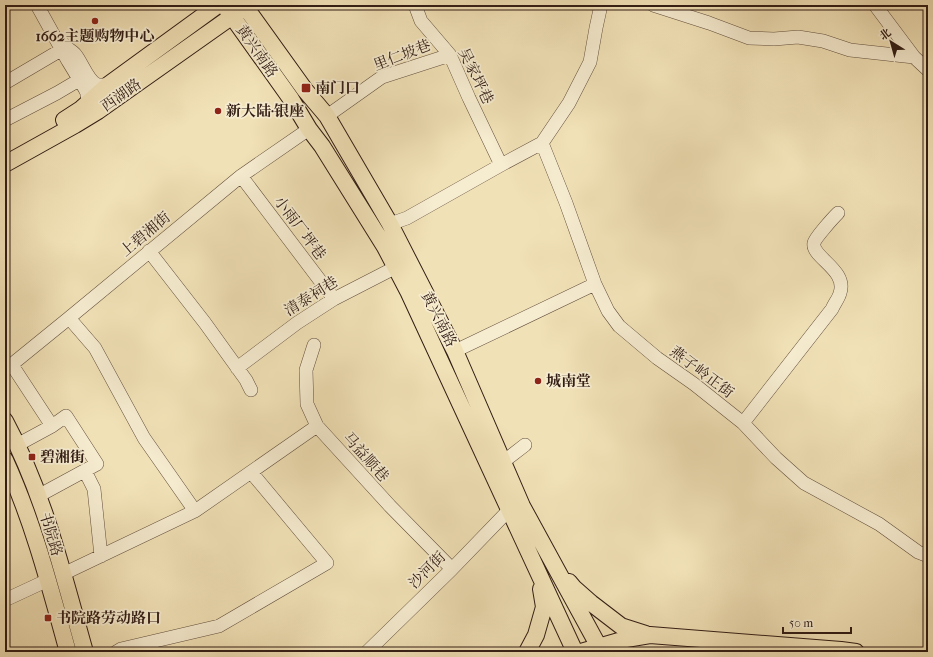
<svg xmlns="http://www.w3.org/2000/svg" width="933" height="657" viewBox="0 0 933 657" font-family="'IM FELL French Canon','Noto Serif SC',serif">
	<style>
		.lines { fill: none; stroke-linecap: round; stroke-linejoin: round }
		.minor-casing { stroke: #624e3d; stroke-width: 14 }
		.major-casing { stroke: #321d15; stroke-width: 18 }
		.minor { stroke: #f6ecd0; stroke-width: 13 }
		.major { stroke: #f1e1b6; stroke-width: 16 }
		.poi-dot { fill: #8f2418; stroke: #f6ecd0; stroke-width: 1.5 }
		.labels { text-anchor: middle; stroke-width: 3.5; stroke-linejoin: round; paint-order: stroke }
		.poi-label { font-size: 15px; font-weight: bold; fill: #321d15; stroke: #f6ecd0; text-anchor: start }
		.street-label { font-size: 15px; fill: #321d15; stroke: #f6ecd0 }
	</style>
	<rect width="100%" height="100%" fill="#f1e1b6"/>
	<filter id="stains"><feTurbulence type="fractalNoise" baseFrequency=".005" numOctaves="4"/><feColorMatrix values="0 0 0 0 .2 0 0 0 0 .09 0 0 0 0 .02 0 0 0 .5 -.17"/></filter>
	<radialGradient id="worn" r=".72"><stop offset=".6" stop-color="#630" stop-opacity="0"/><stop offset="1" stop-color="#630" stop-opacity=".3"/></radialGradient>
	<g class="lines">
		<!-- minor casing -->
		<g class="minor-casing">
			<path id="minor" d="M 37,5 L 68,61 L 85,89 L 87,93 L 88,103
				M 415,5 L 421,21 L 450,55 L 469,98 L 501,165
				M 653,5 L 709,23 L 749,38 L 774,39 L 798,37 L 823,41 L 850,50 L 914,57
				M 875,5 L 914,57 L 928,70
				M 61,41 C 65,48 70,49 75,54 C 82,62 88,82 98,85 C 101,85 105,85 108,85
				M 5,83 L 61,50
				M 327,116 L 382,77 L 450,55
				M 5,120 L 57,93 L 79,80
				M 542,143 L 566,203 L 595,284 L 608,311 L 619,326 L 657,358 L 694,384 L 743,423 L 776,458 L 804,483 L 879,524 L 918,552 L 928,556
				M 241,176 L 334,299
				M 390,224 L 407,218 L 501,165 L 542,143 L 569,103 L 590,62 L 596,28 L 601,5
				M 149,251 L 205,323 L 246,380 L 251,390
				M 69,318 L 95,348 L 144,438 L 195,511
				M 314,345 L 306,370 L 307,404 L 317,426 L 390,506 L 452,569
				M 455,351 L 595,284
				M 12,365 L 52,426
				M 237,368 L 297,323 L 334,299 L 404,263
				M 5,370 L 69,318 L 241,176 L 309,129
				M 743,423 L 832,309 C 834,304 839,298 840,293 C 848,270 811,257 814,243 C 815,238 833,218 838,213
				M 17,445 L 52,426 L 66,416 L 97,464 L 38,496
				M 503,462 L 525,445
				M 85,471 L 94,489 L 101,556
				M 63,574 L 195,511 L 317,426
				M 5,600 L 48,580
				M 116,652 L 121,649 L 219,626 L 327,563 L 251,472
				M 367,652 L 452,569 L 509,510"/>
		</g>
		<!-- major casing -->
		<g class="major-casing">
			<path id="major" d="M 224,5 L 291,99 L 309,129 L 322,146 L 385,247 L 408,291 L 575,652
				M 244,5 L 305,90 L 327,116 L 390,224 L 455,351 L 522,506 L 599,647 L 600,652
				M 64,120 L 81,109 L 108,85 L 218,5
				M 5,164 L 75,125 L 98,111 L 241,10
				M 5,421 C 44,493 63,574 85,652
				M 5,460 C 33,521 50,587 68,652
				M 569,582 L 574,588 L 591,603 L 621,626 L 646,634
				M 527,652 L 536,635 L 544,607 L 541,589
				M 581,652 L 626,639 L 650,635 L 841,650 L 856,652"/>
		</g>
		<!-- minor -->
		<use href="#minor" class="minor"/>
		<!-- major -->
		<use href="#major" class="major"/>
	</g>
	<!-- markers -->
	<g class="poi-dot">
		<circle cx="95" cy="21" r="4"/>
		<rect x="301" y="83" width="10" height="10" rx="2"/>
		<circle cx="218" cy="111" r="4"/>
		<circle cx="538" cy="381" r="4"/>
		<rect x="28" y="453" width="8" height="8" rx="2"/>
		<rect x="44" y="614" width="8" height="8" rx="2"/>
	</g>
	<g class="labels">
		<!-- poi labels -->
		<g class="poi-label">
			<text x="95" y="41" text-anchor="middle">1662主题购物中心</text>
			<text x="315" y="93">南门口</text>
			<text x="226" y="116">新大陆·银座</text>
			<text x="546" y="386">城南堂</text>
			<text x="40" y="462">碧湘街</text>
			<text x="56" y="623">书院路劳动路口</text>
		</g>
		<!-- street labels -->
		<g class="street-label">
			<text transform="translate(257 51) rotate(55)" y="5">黄兴南路</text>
			<text transform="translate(402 55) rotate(-21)" y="5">里仁坡巷</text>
			<text transform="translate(476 76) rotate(64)" y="5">吴家坪巷</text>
			<text transform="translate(121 95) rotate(-35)" y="5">西湖路</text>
			<text transform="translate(300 228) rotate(53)" y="5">小雨厂坪巷</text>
			<text transform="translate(145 234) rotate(-40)" y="5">上碧湘街</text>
			<text transform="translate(311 296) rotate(-32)" y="5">清泰祠巷</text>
			<text transform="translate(439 319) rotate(63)" y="5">黄兴南路</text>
			<text transform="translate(702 372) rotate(37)" y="5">燕子岭正街</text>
			<text transform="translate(366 457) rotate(48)" y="5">马益顺巷</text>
			<text transform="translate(51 534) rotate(73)" y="5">书院路</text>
			<text transform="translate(427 570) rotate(-45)" y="5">沙河街</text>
		</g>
	</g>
	<!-- margin -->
	<rect width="933" height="657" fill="none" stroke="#f1e1b6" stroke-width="20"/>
	<rect x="6" y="6" width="921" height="645" fill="none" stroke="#321d15" stroke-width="2"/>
	<rect x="10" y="10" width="913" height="637" fill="none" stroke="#321d15"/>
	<!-- north arrow -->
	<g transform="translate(891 42) rotate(323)" stroke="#f6ecd0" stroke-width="3" paint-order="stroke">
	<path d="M0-3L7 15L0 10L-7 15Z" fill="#321d15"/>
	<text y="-6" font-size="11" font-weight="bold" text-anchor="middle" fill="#321d15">北</text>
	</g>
	<!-- scale -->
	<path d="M783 627v6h68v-6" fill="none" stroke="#321d15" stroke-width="2"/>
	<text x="789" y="627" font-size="12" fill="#321d15" stroke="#f6ecd0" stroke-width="3" paint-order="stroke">50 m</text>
	<rect width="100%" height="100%" filter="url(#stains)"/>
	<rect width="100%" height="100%" fill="url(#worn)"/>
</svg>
